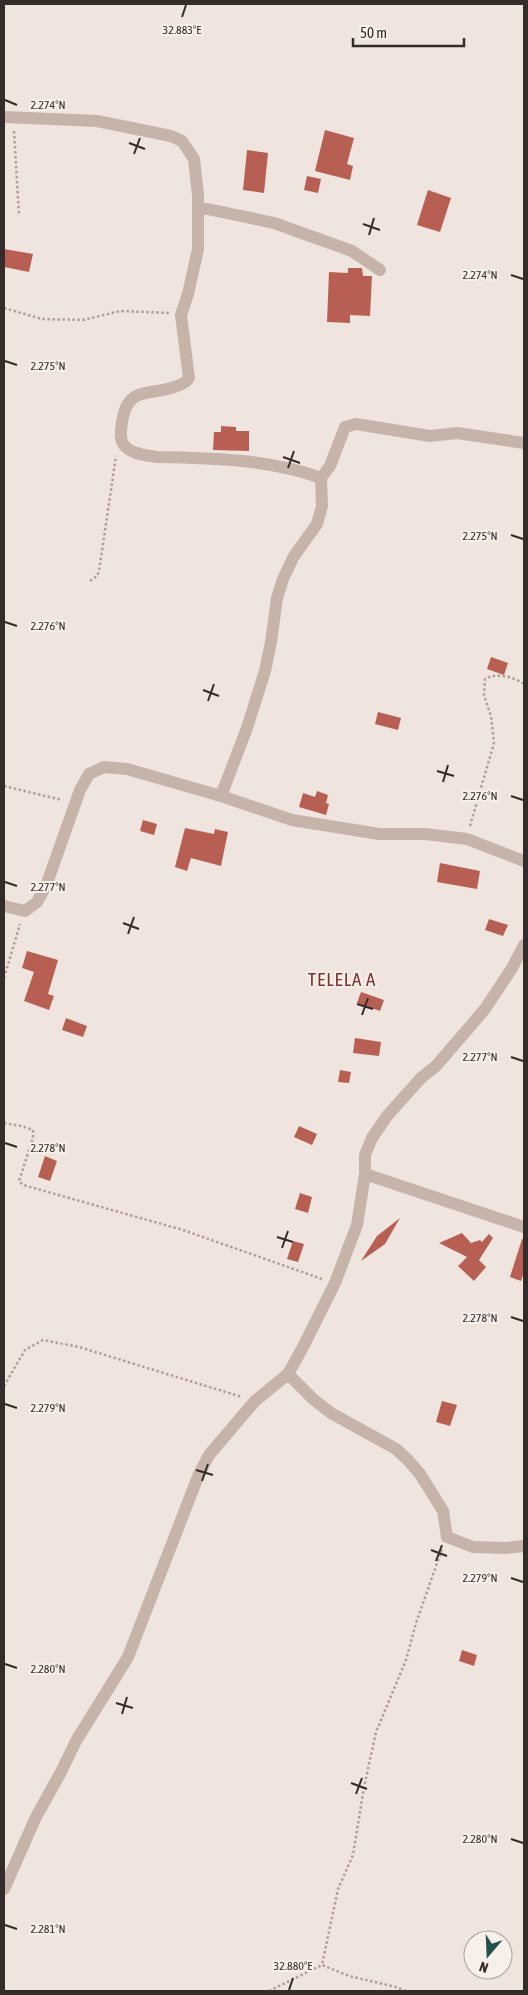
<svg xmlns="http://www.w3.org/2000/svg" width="528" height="1995" viewBox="0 0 528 1995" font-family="'Asap Condensed',sans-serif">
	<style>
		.building { fill: #b85f53 }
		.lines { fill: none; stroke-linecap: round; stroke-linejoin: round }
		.path { stroke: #b29e95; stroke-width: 2.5; stroke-dasharray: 2.5 2.5; stroke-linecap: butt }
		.minor { stroke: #c6b4ab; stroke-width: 12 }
		.ticks { fill: none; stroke: #352b29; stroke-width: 2 }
		.labels { text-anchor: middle; stroke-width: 4; stroke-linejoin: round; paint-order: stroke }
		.quarter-label { font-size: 19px; letter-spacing: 1px; fill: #7a352c; stroke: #f7efea }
		.ticks-label { font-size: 12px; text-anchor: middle; fill: #352b29; stroke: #f7efea; stroke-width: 4; stroke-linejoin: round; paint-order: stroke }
	</style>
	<rect width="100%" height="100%" fill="#efe5de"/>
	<!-- building -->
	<path class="building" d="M 325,130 L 354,138 L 347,164 L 353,166 L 350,180 L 315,171 Z
		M 247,150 L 268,153 L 264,193 L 243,190 Z
		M 307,176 L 321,179 L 318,193 L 304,190 Z
		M 428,190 L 451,198 L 440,232 L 417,225 Z
		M 4,249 L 33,254 L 29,272 L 4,267 Z
		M 348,268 L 362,268 L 363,276 L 372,276 L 370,316 L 350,315 L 350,323 L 327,322 L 329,272 L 348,273 Z
		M 221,426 L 236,427 L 236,431 L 249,431 L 249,451 L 213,450 L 214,432 L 221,432 Z
		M 491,657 L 508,663 L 504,675 L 487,669 Z
		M 378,712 L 401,718 L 398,730 L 375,724 Z
		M 317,791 L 328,795 L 326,803 L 329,804 L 326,815 L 299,807 L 303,793 L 315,797 Z
		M 143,820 L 157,824 L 154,835 L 140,831 Z
		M 185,828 L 214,834 L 215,829 L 228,832 L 221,866 L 191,858 L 187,871 L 175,867 Z
		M 440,863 L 480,871 L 477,889 L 437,882 Z
		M 489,919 L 508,925 L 503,936 L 485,930 Z
		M 27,951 L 58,960 L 48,994 L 54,996 L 49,1010 L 24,1001 L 34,972 L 22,968 Z
		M 361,992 L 384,1000 L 380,1011 L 357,1003 Z
		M 66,1018 L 87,1026 L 83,1037 L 62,1030 Z
		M 355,1038 L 381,1042 L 379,1056 L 353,1053 Z
		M 340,1070 L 351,1072 L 349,1083 L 338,1082 Z
		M 299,1126 L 317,1134 L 312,1145 L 294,1137 Z
		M 45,1156 L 57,1161 L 50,1181 L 38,1177 Z
		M 300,1193 L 312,1197 L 308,1213 L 295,1209 Z
		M 400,1218 L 385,1244 L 361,1261 L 377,1236 Z
		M 462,1233 L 471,1243 L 480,1240 L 482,1242 L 489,1234 L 493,1238 L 479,1260 L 486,1267 L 474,1281 L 458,1266 L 467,1257 L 439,1243 Z
		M 522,1239 L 524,1239 L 524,1272 L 521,1281 L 510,1277 Z
		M 293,1241 L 304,1244 L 298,1262 L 287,1259 Z
		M 442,1401 L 457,1405 L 450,1426 L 436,1422 Z
		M 462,1650 L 477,1655 L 474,1666 L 459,1661 Z"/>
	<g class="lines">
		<!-- path -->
		<path class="path" d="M 14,131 L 19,215
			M 4,308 L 42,319 L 83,320 L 120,311 L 170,313
			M 90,581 L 97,576 L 99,571 L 116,456
			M 4,786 L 62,800
			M 470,826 L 494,743 L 491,716 L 484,695 L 485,679 C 496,672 514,677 524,684
			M 4,978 L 20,924
			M 4,1123 L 21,1126 L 33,1130 L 33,1138 L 19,1181 L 23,1185 L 183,1230 L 322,1279
			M 4,1386 L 25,1350 L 43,1340 L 79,1347 L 242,1397
			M 269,1991 L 322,1965
			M 406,1991 L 396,1987 L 349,1976 L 322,1965 L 338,1889 L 353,1855 L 364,1787 L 376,1732 L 406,1660 L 416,1623 L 442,1549"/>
		<!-- minor -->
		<path class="minor" d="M 4,117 L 97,121 L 171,136 L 182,141 L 194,159 L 198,195 L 198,249 L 188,294 L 181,315 L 189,378 C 186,383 182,384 177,386 C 150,397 128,384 122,422 C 121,430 119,439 124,445 C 130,454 146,455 156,457 C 211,458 269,459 321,478
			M 198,207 L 274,223 L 352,251 L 380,270
			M 221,796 L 247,728 L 265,671 L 271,642 L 277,598 L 283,579 L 294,556 L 317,524 L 322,506 L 321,478 L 330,466 L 345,427 L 356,424 L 430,436 L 457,433 L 524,443
			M 4,906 L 25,911 L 37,902 L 46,886 L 80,790 L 89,774 L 104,767 L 127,769 L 221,796 L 292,820 L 379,834 L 425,834 L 467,839 L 524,861
			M 365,1174 L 524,1227
			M 288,1374 L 313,1399 L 331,1413 L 396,1449 L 408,1460 L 420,1474 L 443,1511 L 447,1537 L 473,1547 L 506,1548 L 524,1546
			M 4,1889 L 36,1817 L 61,1772 L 76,1741 L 128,1657 L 199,1474 L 209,1455 L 255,1401 L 288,1374 L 303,1347 L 335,1283 L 357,1225 L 365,1174 L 365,1155 L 372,1138 L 387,1116 L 421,1078 L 436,1066 L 485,1009 L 512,968 L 524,945"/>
	</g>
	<!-- ticks -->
	<path class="ticks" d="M 182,17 L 186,5M 5,100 L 17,105M 129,143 L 145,149M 134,154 L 140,138M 363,224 L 380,230M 369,235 L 374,218M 511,275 L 523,279M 5,361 L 17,365M 283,457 L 300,463M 288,468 L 294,451M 511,535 L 523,539M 5,622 L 17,626M 203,690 L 219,696M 208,701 L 214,684M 437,771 L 454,776M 443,782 L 448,765M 511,796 L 523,800M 5,882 L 17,886M 123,923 L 139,929M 128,934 L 134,917M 357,1004 L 373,1009M 362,1015 L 368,998M 511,1057 L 523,1061M 5,1143 L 17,1147M 277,1237 L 293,1242M 282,1248 L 288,1231M 511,1317 L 523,1321M 5,1404 L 17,1408M 196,1470 L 213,1475M 202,1481 L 208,1464M 431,1550 L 447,1556M 436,1561 L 442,1545M 511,1578 L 523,1582M 5,1664 L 17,1668M 116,1703 L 133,1708M 122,1714 L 127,1697M 351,1783 L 367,1789M 356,1794 L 362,1778M 511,1839 L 523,1843M 5,1925 L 17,1929M 289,1990 L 293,1978"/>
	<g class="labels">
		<!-- quarter labels -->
		<g class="quarter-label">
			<text x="342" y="986">TELELA A</text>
		</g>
	</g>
	<g class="ticks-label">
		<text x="182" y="34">32.883°E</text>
		<text x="48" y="109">2.274°N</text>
		<text x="480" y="279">2.274°N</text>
		<text x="48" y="370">2.275°N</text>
		<text x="480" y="540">2.275°N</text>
		<text x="48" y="630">2.276°N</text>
		<text x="480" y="800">2.276°N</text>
		<text x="48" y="891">2.277°N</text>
		<text x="480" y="1061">2.277°N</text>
		<text x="48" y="1152">2.278°N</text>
		<text x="480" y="1322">2.278°N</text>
		<text x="48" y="1412">2.279°N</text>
		<text x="480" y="1582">2.279°N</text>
		<text x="48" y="1673">2.280°N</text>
		<text x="480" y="1843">2.280°N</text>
		<text x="48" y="1933">2.281°N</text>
		<text x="293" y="1970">32.880°E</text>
	</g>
	<!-- border -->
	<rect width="528" height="1995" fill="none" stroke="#352b29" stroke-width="10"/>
	<!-- north arrow -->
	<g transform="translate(488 1955) rotate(199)"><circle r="24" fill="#f7efea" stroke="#a9a19d"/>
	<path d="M0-4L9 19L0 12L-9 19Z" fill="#24514f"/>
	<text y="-8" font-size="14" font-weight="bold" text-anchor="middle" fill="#352b29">N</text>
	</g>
	<!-- scale -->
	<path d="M353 38v8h111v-8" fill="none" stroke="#352b29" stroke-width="2.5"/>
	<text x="360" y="38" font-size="15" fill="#352b29" stroke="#f7efea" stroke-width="4" paint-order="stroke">50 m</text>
</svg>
